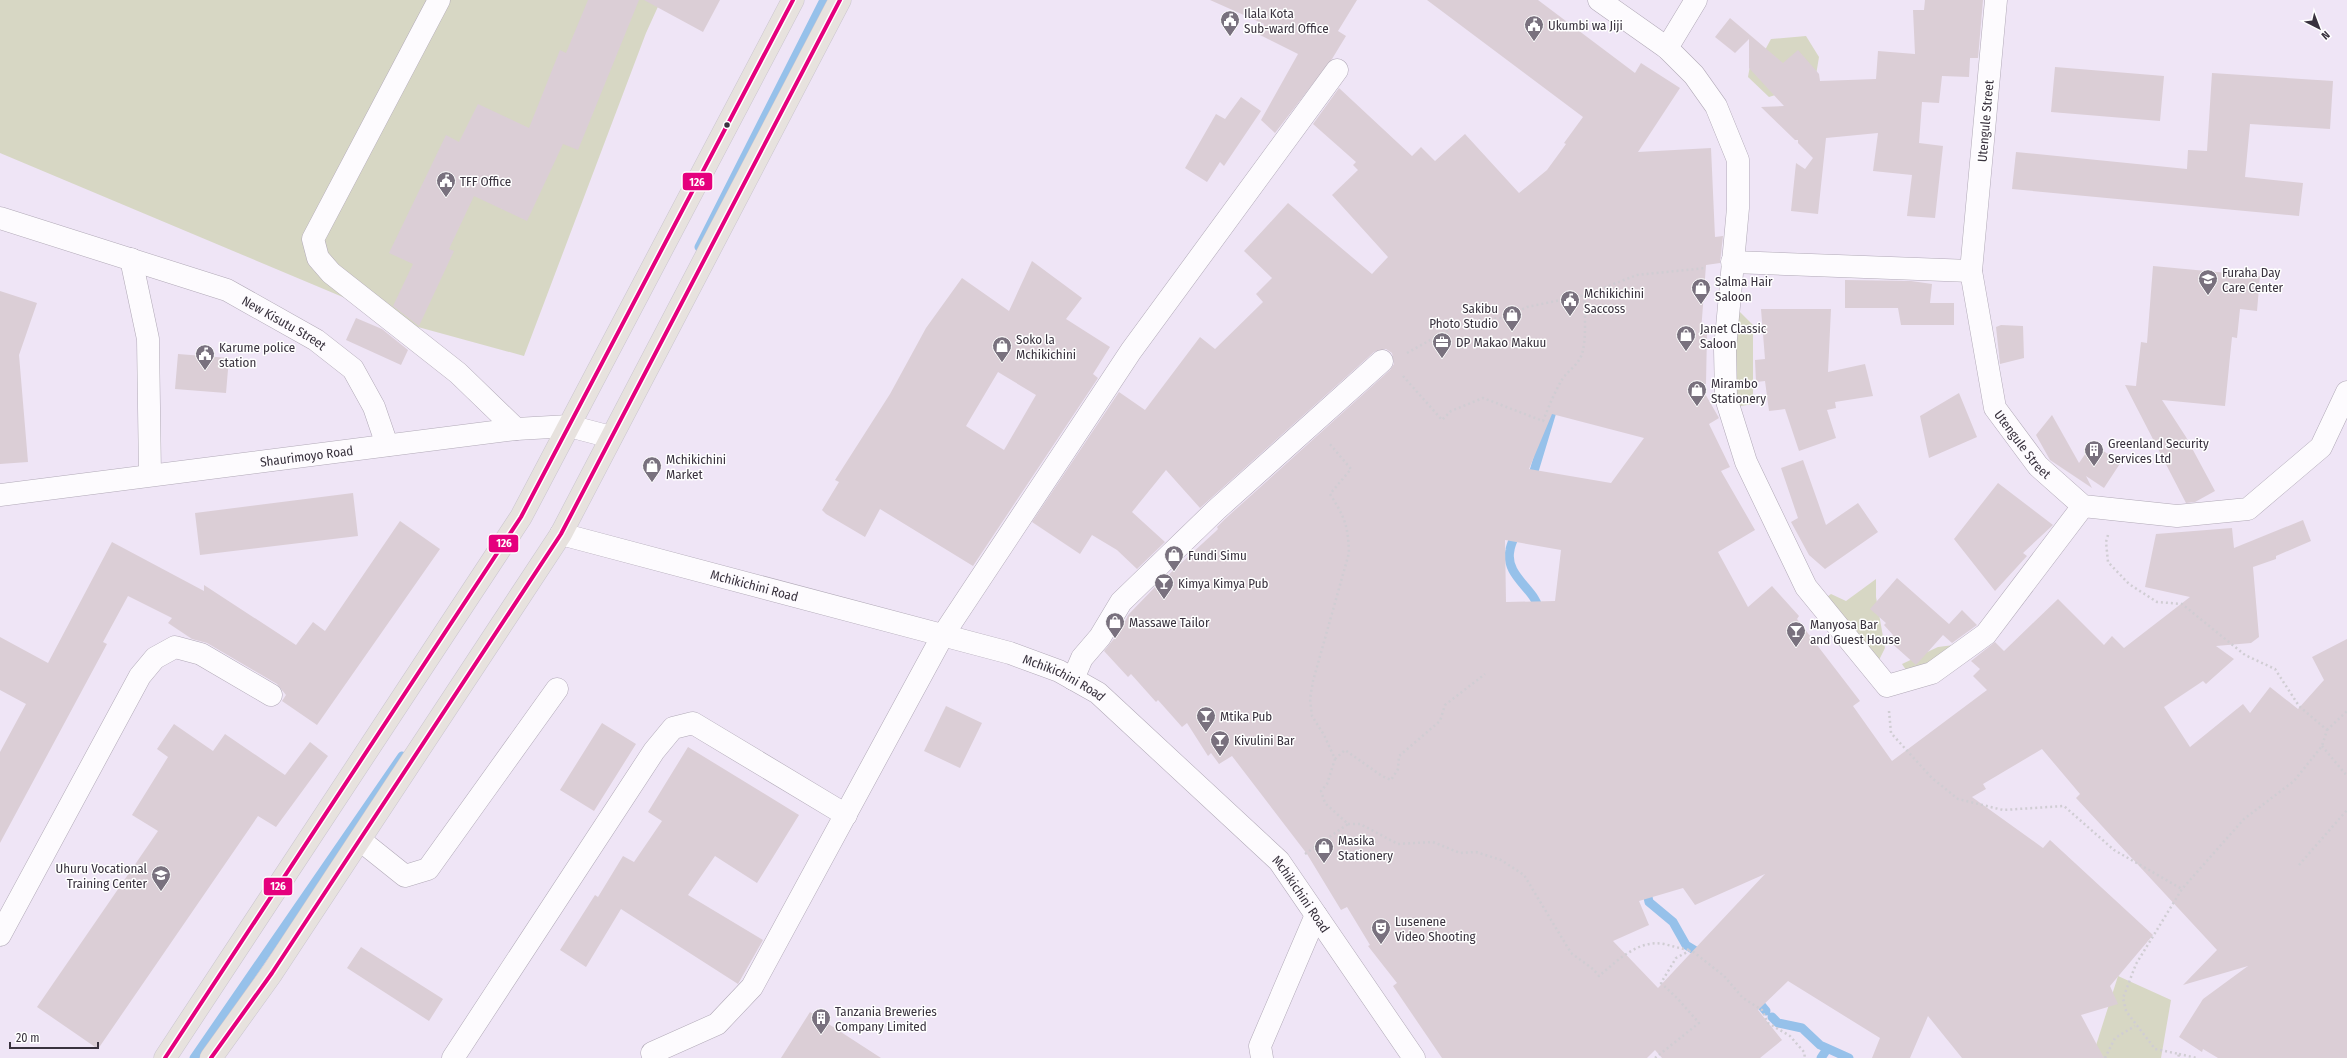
<svg xmlns="http://www.w3.org/2000/svg" width="2347" height="1058" viewBox="0 0 2347 1058" font-family="'Fira Sans Condensed',sans-serif">
	<style>
		.green { fill: #d7d7c4 }
		.lines { fill: none; stroke-linecap: round; stroke-linejoin: round }
		.stream { stroke: #96c1ea; stroke-width: 9 }
		.building { fill: #dbced6; fill-rule: evenodd }
		.minor-casing { stroke: #b1a9b7; stroke-width: 23 }
		.major-casing { stroke: #cac5ce; stroke-width: 23 }
		.path { stroke: #d0cdd3; stroke-width: 2.5; stroke-dasharray: 2 3; stroke-linecap: butt }
		.minor { stroke: #fdfbfe; stroke-width: 22 }
		.major { stroke: #e7e2de; stroke-width: 22 }
		.bus-1-casing { stroke: #fff; stroke-width: 7 }
		.bus-1 { stroke: #e5007d; stroke-width: 4 }
		.bus-dot { fill: #39323e; stroke: #fff; stroke-width: 1.5 }
		.labels { text-anchor: middle; stroke-width: 3; stroke-linejoin: round; paint-order: stroke }
		.poi-label { font-size: 13px; fill: #39323e; stroke: #fff; text-anchor: start }
		.street-label { font-size: 13px; fill: #39323e; stroke: #fff }
		.line-badge { stroke: #fff; stroke-width: 1.5 }
		.badge-label { font-size: 11px; text-anchor: middle; font-weight: bold; fill: #fff }
	</style>
	<rect width="100%" height="100%" fill="#efe5f6"/>
	<!-- green -->
	<path class="green" d="M 0,0 L 661,0 L 646,33 L 524,356 L 407,324 L 0,153 Z
		M 1806,36 L 1819,57 L 1816,75 L 1811,84 L 1769,97 L 1748,77 L 1752,54 L 1765,50 L 1771,39 Z
		M 1739,311 L 1753,325 L 1753,404 L 1735,407 L 1732,340 Z
		M 1876,579 L 1876,597 L 1885,648 L 1879,660 L 1824,599 L 1831,594 L 1846,601 Z
		M 1954,645 L 1943,660 L 1906,670 L 1902,664 L 1938,647 Z
		M 2118,976 L 2171,1000 L 2161,1058 L 2092,1058 Z"/>
	<g class="lines">
		<!-- stream -->
		<path class="stream" d="M 699,247 L 824,0
			M 1531,481 L 1554,405
			M 1517,530 C 1515,537 1511,543 1510,550 C 1504,577 1538,590 1539,612
			M 1646,888 L 1649,902 L 1673,922 L 1686,945 L 1704,956
			M 1755,998 L 1766,1011
			M 1772,1017 L 1778,1023 L 1802,1028 L 1820,1045 L 1849,1058
			M 194,1058 L 402,756
			M 1821,1058 L 1827,1049"/>
	</g>
	<!-- building -->
	<path class="building" d="M 588,0 L 639,0 L 578,150 L 563,144 L 527,221 L 474,196 L 449,249 L 454,251 L 419,326 L 393,306 L 413,264 L 389,253 L 446,135 L 459,142 L 478,104 L 529,128 L 560,50 L 566,53 Z
		M 644,0 L 720,0 L 703,32 Z
		M 1210,0 L 1357,0 L 1338,31 L 1346,36 L 1332,59 L 1275,133 L 1261,120 L 1298,54 L 1258,34 L 1264,24 Z
		M 1427,0 L 1538,0 L 1635,73 L 1641,63 L 1680,88 L 1638,152 L 1711,148 L 1715,237 L 1723,236 L 1720,263 L 1706,265 L 1701,332 L 1707,332 L 1706,384 L 1700,385 L 1719,418 L 1709,424 L 1730,467 L 1721,471 L 1755,530 L 1718,552 L 1748,607 L 1772,586 L 1799,616 L 1797,619 L 1860,701 L 1853,706 L 1892,761 L 1987,690 L 1973,676 L 1980,669 L 1971,661 L 1995,642 L 2004,651 L 2058,599 L 2104,645 L 2112,636 L 2124,648 L 2190,597 L 2145,587 L 2156,534 L 2232,528 L 2234,548 L 2303,520 L 2311,541 L 2276,556 L 2276,559 L 2253,567 L 2259,637 L 2251,643 L 2216,646 L 2234,659 L 2206,684 L 2203,681 L 2164,707 L 2190,747 L 2243,704 L 2250,713 L 2270,687 L 2298,709 L 2324,680 L 2312,657 L 2347,639 L 2347,1058 L 2218,1058 L 2203,1049 L 2202,1052 L 2179,1037 L 2203,999 L 2248,966 L 2183,985 L 2217,950 L 2076,798 L 2080,794 L 2042,749 L 1983,784 L 1986,789 L 1972,797 L 2043,848 L 2050,840 L 2153,935 L 2110,986 L 2118,1004 L 2081,1015 L 2104,1058 L 1962,1058 L 1928,1016 L 1910,1058 L 1872,1058 L 1880,1038 L 1788,981 L 1758,1010 L 1782,1040 L 1760,1058 L 1662,1058 L 1655,1050 L 1647,1058 L 1442,1058 L 1393,986 L 1397,983 L 1368,946 L 1370,945 L 1347,907 L 1341,910 L 1307,854 L 1232,756 L 1219,764 L 1211,753 L 1208,756 L 1187,723 L 1182,727 L 1158,700 L 1156,702 L 1131,674 L 1128,677 L 1104,651 L 1121,630 L 1128,615 L 1155,587 L 1215,532 L 1218,529 L 1217,527 L 1225,519 L 1390,370 L 1394,364 L 1392,353 L 1386,349 L 1374,352 L 1200,508 L 1166,470 L 1132,512 L 1165,542 L 1137,569 L 1117,550 L 1092,535 L 1080,554 L 1032,522 L 1119,392 L 1145,410 L 1200,337 L 1215,349 L 1263,302 L 1256,294 L 1272,278 L 1244,251 L 1288,203 L 1372,274 L 1388,257 L 1332,195 L 1358,170 L 1353,165 L 1356,162 L 1313,124 L 1339,88 L 1412,156 L 1421,147 L 1435,161 L 1465,134 L 1519,193 L 1547,170 L 1566,144 L 1564,143 L 1583,117 ZM 1552,414 L 1644,438 L 1611,483 L 1529,469 ZM 1505,540 L 1561,550 L 1555,601 L 1506,602 ZM 1765,874 L 1658,988 L 1613,941 L 1649,925 L 1639,901 L 1683,888 L 1695,905 Z
		M 1925,0 L 1983,0 L 1978,58 L 1970,58 L 1969,77 L 1942,76 L 1939,103 L 1922,102 L 1919,143 L 1943,146 L 1935,218 L 1907,216 L 1912,175 L 1873,171 L 1878,133 L 1826,138 L 1818,214 L 1791,211 L 1796,163 L 1805,169 L 1813,158 L 1798,143 L 1798,140 L 1795,140 L 1761,107 L 1784,106 L 1749,68 L 1749,39 L 1735,53 L 1715,37 L 1730,18 L 1783,63 L 1798,50 L 1819,74 L 1820,81 L 1876,79 L 1878,51 L 1915,54 L 1913,10 L 1924,10 Z
		M 2055,67 L 2164,76 L 2160,121 L 2051,112 Z
		M 2212,73 L 2333,81 L 2330,129 L 2250,124 L 2245,177 L 2303,183 L 2299,216 L 2012,189 L 2016,152 L 2187,169 L 2188,150 L 2207,151 Z
		M 1241,97 L 1261,111 L 1224,166 L 1220,162 L 1207,182 L 1185,168 L 1216,114 L 1225,119 Z
		M 1032,261 L 1082,298 L 1066,319 L 1110,347 L 1093,374 L 1098,378 L 973,566 L 880,509 L 865,537 L 826,514 L 822,510 L 839,482 L 835,480 L 890,394 L 926,328 L 962,278 L 1009,311 ZM 998,372 L 1036,395 L 1004,450 L 966,426 Z
		M 2153,266 L 2260,276 L 2257,311 L 2240,309 L 2237,338 L 2232,337 L 2225,406 L 2162,400 L 2186,437 L 2215,491 L 2195,502 L 2186,503 L 2125,385 L 2136,386 L 2141,342 L 2147,343 Z
		M 1845,280 L 1911,281 L 1932,284 L 1930,303 L 1954,303 L 1954,325 L 1901,325 L 1898,308 L 1845,308 Z
		M 0,291 L 37,303 L 19,355 L 28,462 L 0,464 Z
		M 1761,309 L 1831,309 L 1828,372 L 1865,364 L 1873,396 L 1835,402 L 1836,408 L 1827,410 L 1836,438 L 1799,451 L 1785,409 L 1769,411 L 1765,381 L 1756,382 L 1755,360 L 1765,359 Z
		M 356,318 L 382,329 L 408,350 L 401,365 L 346,340 Z
		M 2001,325 L 2023,326 L 2024,358 L 2000,364 L 1996,327 Z
		M 178,354 L 229,358 L 226,393 L 175,389 Z
		M 1959,393 L 1977,437 L 1929,458 L 1920,416 Z
		M 2052,415 L 2079,463 L 2092,444 L 2121,462 L 2104,488 L 2086,476 L 2092,488 L 2050,460 L 2036,435 Z
		M 1803,460 L 1826,525 L 1858,503 L 1878,532 L 1825,569 L 1809,555 L 1791,522 L 1798,518 L 1781,468 Z
		M 1998,483 L 2053,525 L 2023,553 L 2027,556 L 1995,591 L 1954,539 Z
		M 353,493 L 358,536 L 200,555 L 195,513 Z
		M 400,521 L 440,549 L 317,725 L 282,701 L 286,695 L 277,684 L 207,643 L 192,639 L 168,623 L 172,618 L 128,596 L 103,642 L 107,644 L 0,843 L 0,752 L 26,704 L 0,690 L 0,637 L 48,663 L 112,542 L 204,591 L 204,585 L 296,645 L 313,622 L 325,631 Z
		M 1897,578 L 1949,624 L 1962,610 L 1977,625 L 1952,643 L 1943,635 L 1916,665 L 1888,640 L 1893,635 L 1884,625 L 1886,623 L 1870,609 Z
		M 946,706 L 982,723 L 960,768 L 924,751 Z
		M 602,723 L 636,744 L 594,811 L 560,790 Z
		M 174,724 L 213,751 L 225,734 L 285,775 L 310,742 L 328,756 L 276,827 L 258,816 L 98,1049 L 37,1007 L 158,831 L 132,815 L 168,757 L 157,749 Z
		M 688,747 L 799,815 L 757,883 L 715,856 L 688,895 L 763,940 L 738,984 L 621,909 L 586,967 L 560,950 L 595,895 L 598,897 L 623,856 L 634,862 L 662,821 L 648,812 Z
		M 361,947 L 443,999 L 429,1021 L 347,968 Z
		M 810,1012 L 881,1058 L 781,1058 Z"/>
	<g class="lines">
		<!-- minor casing -->
		<g class="minor-casing">
			<g id="minor">
				<path d="M 439,0 L 313,239 L 318,258 L 331,273 L 458,373 L 516,429"/>
				<path d="M 1599,0 L 1667,48 L 1694,75 L 1716,106 L 1738,160 L 1738,208 L 1725,349 L 1726,398 L 1746,462 L 1806,587 L 1887,686 L 1932,673 L 1986,634 L 2083,506"/>
				<path id="s1" d="M 1996,0 L 1971,271 L 1995,408 L 2038,466 L 2083,506 L 2177,516 L 2248,509 L 2321,447 L 2347,392"/>
				<path d="M 1667,48 L 1696,0"/>
				<path id="s2" d="M 0,218 L 227,290 L 316,340 L 353,369 L 374,407 L 387,445"/>
				<path d="M 131,259 L 148,339 L 150,475"/>
				<path d="M 1732,262 L 1971,271"/>
				<path id="s3" d="M 0,495 L 516,429 L 569,426 L 611,437"/>
				<path id="s4" d="M 561,534 L 1010,653 L 1059,671 L 1098,693 L 1279,861 L 1414,1058"/>
				<path d="M 1073,679 L 1082,658 L 1100,637 L 1121,602 L 1216,510 L 1382,361"/>
				<path d="M 360,840 L 405,876 L 428,869 L 557,689"/>
				<path d="M 0,935 L 140,676 L 155,658 L 175,647 L 201,654 L 271,695"/>
				<path d="M 652,1053 L 717,1024 L 752,987 L 943,635 L 1131,351 L 1337,70"/>
				<path d="M 453,1058 L 654,751 L 673,728 L 693,723 L 846,815"/>
				<path d="M 1262,1058 L 1260,1046 L 1316,915"/>
			</g>
		</g>
		<!-- major casing -->
		<g class="major-casing">
			<path id="major" d="M 165,1058 L 521,517 L 793,0
				M 211,1058 L 272,973 L 561,534 L 840,0"/>
		</g>
		<!-- path -->
		<path class="path" d="M 1407,353 L 1450,329 L 1480,319 L 1504,318 L 1527,307 L 1585,295 L 1637,275 L 1706,268
			M 1403,376 L 1442,420 L 1451,411 L 1483,398 L 1543,421 C 1549,406 1555,391 1563,378 C 1570,369 1578,365 1582,354 C 1587,337 1584,313 1585,295
			M 2108,535 L 2106,542 L 2108,562 L 2129,584 L 2157,602 L 2182,604 L 2245,655 L 2275,669 L 2299,706 L 2327,730 L 2322,746 L 2294,781 L 2244,819 L 2182,889 L 2136,964 L 2123,998 L 2126,1011 L 2155,1049 L 2179,1054 L 2178,1058
			M 1889,711 L 1891,733 L 1932,778 L 1958,799 L 2003,810 L 2064,806 L 2114,850 L 2182,889
			M 2327,730 L 2347,711
			M 2322,746 L 2347,776
			M 1335,759 L 1345,750 L 1382,776 L 1391,780 L 1398,769 L 1399,756 L 1440,721 L 1445,705 L 1485,674
			M 1348,824 L 1360,824 L 1398,844 L 1433,842 L 1460,853 L 1476,852 L 1501,860 L 1524,875 L 1571,953 L 1593,969 L 1599,976 C 1616,962 1638,939 1664,944 C 1673,946 1681,949 1691,950
			M 1305,854 L 1348,824 L 1325,803 L 1321,791 L 1327,784 L 1335,759 L 1324,735 L 1312,716 L 1310,699 L 1313,681 L 1349,553 C 1348,525 1345,518 1330,494 L 1351,469 L 1329,443
			M 2299,865 L 2347,810
			M 2179,1054 L 2197,1058
			M 1655,1058 L 1699,1023 L 1677,998 L 1661,983 L 1676,958 L 1691,950 L 1724,976 L 1743,998 L 1762,1010 L 1768,1023 L 1790,1036 L 1804,1052 L 1805,1058
			M 2105,1058 L 2115,1038 L 2135,1026"/>
		<!-- minor -->
		<use href="#minor" class="minor"/>
		<!-- major -->
		<use href="#major" class="major"/>
		<!-- bus-1 casing -->
		<g class="bus-1-casing">
			<path id="bus-1" d="M 165,1058 L 521,517 L 793,0
				M 211,1058 L 272,973 L 561,534 L 840,0"/>
		</g>
		<!-- bus-1 -->
		<use href="#bus-1" class="bus-1"/>
	</g>
	<!-- icons -->
	<defs>
		<g id="civic-pin" transform="scale(1)"><path d="M0 17L-7.5 6A9.5 9.5 0 1 1 7.5 6Z" fill="#79717e" stroke="#fff"/><path d="M-.6-6.5H3V-4.5H.6V-3L4-1V1h2V6H-6V1h2V-1L-.6-3ZM-1.2 2.5V6h2.4V2.5Z" fill="#fff"/></g>
		<g id="school-pin" transform="scale(1)"><path d="M0 17L-7.5 6A9.5 9.5 0 1 1 7.5 6Z" fill="#79717e" stroke="#fff"/><path d="M0-5L7-2L0 1L-7-2ZM-4 1L0 2.5L4 1V4Q0 6-4 4Z" fill="#fff"/></g>
		<g id="shop-pin" transform="scale(1)"><path d="M0 17L-7.5 6A9.5 9.5 0 1 1 7.5 6Z" fill="#79717e" stroke="#fff"/><path d="M-5-2.5h2.3a2.7 3.5 0 0 1 5.4 0H5L5.5 6h-11ZM-1.5-2.5h3a1.5 2.3 0 0 0-3 0Z" fill="#fff"/></g>
		<g id="office-pin" transform="scale(1)"><path d="M0 17L-7.5 6A9.5 9.5 0 1 1 7.5 6Z" fill="#79717e" stroke="#fff"/><path d="M-6-3h4V-5.5h4V-3h4V5H-6ZM-1-4.5V-3h2v-1.5ZM-6 0V1H6V0Z" fill="#fff"/></g>
		<g id="building-pin" transform="scale(1)"><path d="M0 17L-7.5 6A9.5 9.5 0 1 1 7.5 6Z" fill="#79717e" stroke="#fff"/><path d="M-4-6H4V6H1V3H-1V6H-4ZM-2.5-4.3h1.7v1.8h-1.7ZM.8-4.3h1.7v1.8H.8ZM-2.5-1h1.7V.8h-1.7ZM.8-1h1.7V.8H.8Z" fill="#fff"/></g>
		<g id="bar-pin" transform="scale(1)"><path d="M0 17L-7.5 6A9.5 9.5 0 1 1 7.5 6Z" fill="#79717e" stroke="#fff"/><path d="M-6-5H6L.8 .8V4.5H3.5V6h-7V4.5H-.8V.8Z" fill="#fff"/></g>
		<g id="theatre-pin" transform="scale(1)"><path d="M0 17L-7.5 6A9.5 9.5 0 1 1 7.5 6Z" fill="#79717e" stroke="#fff"/><path d="M-5-5.5Q0-4 5-5.5V0Q5 5 0 6Q-5 5-5 0ZM-3.3-2.5H-1v1.5H-3.3ZM1-2.5H3.3v1.5H1ZM-2.8 1Q0 5.5 2.8 1Z" fill="#fff"/></g>
	</defs>
	<g fill-rule="evenodd">
		<use href="#civic-pin" x="1230" y="20"/>
		<use href="#civic-pin" x="1534" y="25"/>
		<use href="#civic-pin" x="446" y="181"/>
		<use href="#school-pin" x="2208" y="279"/>
		<use href="#shop-pin" x="1701" y="288"/>
		<use href="#civic-pin" x="1570" y="300"/>
		<use href="#shop-pin" x="1512" y="315"/>
		<use href="#shop-pin" x="1686" y="335"/>
		<use href="#office-pin" x="1442" y="342"/>
		<use href="#shop-pin" x="1002" y="346"/>
		<use href="#civic-pin" x="205" y="354"/>
		<use href="#shop-pin" x="1697" y="390"/>
		<use href="#building-pin" x="2094" y="450"/>
		<use href="#shop-pin" x="652" y="466"/>
		<use href="#shop-pin" x="1174" y="555"/>
		<use href="#bar-pin" x="1164" y="583"/>
		<use href="#shop-pin" x="1115" y="622"/>
		<use href="#bar-pin" x="1796" y="631"/>
		<use href="#bar-pin" x="1206" y="716"/>
		<use href="#bar-pin" x="1220" y="740"/>
		<use href="#shop-pin" x="1324" y="847"/>
		<use href="#school-pin" x="161" y="875"/>
		<use href="#theatre-pin" x="1381" y="928"/>
		<use href="#building-pin" x="821" y="1018"/>
	</g>
	<!-- markers -->
	<circle class="bus-dot" cx="727" cy="125" r="3.5"/>
	<g class="labels">
		<!-- poi labels -->
		<g class="poi-label">
			<text x="1244" y="18">Ilala Kota<tspan x="1244" dy="15">Sub-ward Office</tspan></text>
			<text x="1548" y="30">Ukumbi wa Jiji</text>
			<text x="460" y="186">TFF Office</text>
			<text x="2222" y="277">Furaha Day<tspan x="2222" dy="15">Care Center</tspan></text>
			<text x="1715" y="286">Salma Hair<tspan x="1715" dy="15">Saloon</tspan></text>
			<text x="1584" y="298">Mchikichini<tspan x="1584" dy="15">Saccoss</tspan></text>
			<text x="1498" y="313" text-anchor="end">Sakibu<tspan x="1498" dy="15">Photo Studio</tspan></text>
			<text x="1700" y="333">Janet Classic<tspan x="1700" dy="15">Saloon</tspan></text>
			<text x="1016" y="344">Soko la<tspan x="1016" dy="15">Mchikichini</tspan></text>
			<text x="1456" y="347">DP Makao Makuu</text>
			<text x="219" y="352">Karume police<tspan x="219" dy="15">station</tspan></text>
			<text x="1711" y="388">Mirambo<tspan x="1711" dy="15">Stationery</tspan></text>
			<text x="2108" y="448">Greenland Security<tspan x="2108" dy="15">Services Ltd</tspan></text>
			<text x="666" y="464">Mchikichini<tspan x="666" dy="15">Market</tspan></text>
			<text x="1188" y="560">Fundi Simu</text>
			<text x="1178" y="588">Kimya Kimya Pub</text>
			<text x="1129" y="627">Massawe Tailor</text>
			<text x="1810" y="629">Manyosa Bar<tspan x="1810" dy="15">and Guest House</tspan></text>
			<text x="1220" y="721">Mtika Pub</text>
			<text x="1234" y="745">Kivulini Bar</text>
			<text x="1338" y="845">Masika<tspan x="1338" dy="15">Stationery</tspan></text>
			<text x="147" y="873" text-anchor="end">Uhuru Vocational<tspan x="147" dy="15">Training Center</tspan></text>
			<text x="1395" y="926">Lusenene<tspan x="1395" dy="15">Video Shooting</tspan></text>
			<text x="835" y="1016">Tanzania Breweries<tspan x="835" dy="15">Company Limited</tspan></text>
		</g>
		<!-- street labels -->
		<g class="street-label">
			<text transform="translate(1985 121) rotate(-85)" y="5">Utengule Street</text>
			<text dy="5" stroke="none"><textPath href="#s2" startOffset="304">New Kisutu Street</textPath></text>
			<text dy="5" stroke="none"><textPath href="#s1" startOffset="457">Utengule Street</textPath></text>
			<text dy="5" stroke="none"><textPath href="#s3" startOffset="309">Shaurimoyo Road</textPath></text>
			<text dy="5" stroke="none"><textPath href="#s4" startOffset="200">Mchikichini Road</textPath></text>
			<text dy="5" stroke="none"><textPath href="#s4" startOffset="524">Mchikichini Road</textPath></text>
			<text dy="5" stroke="none"><textPath href="#s4" startOffset="848">Mchikichini Road</textPath></text>
		</g>
	</g>
	<g class="line-badge">
		<rect x="682" y="172" width="31" height="19" rx="4" fill="#e5007d"/>
		<rect x="488" y="534" width="31" height="19" rx="4" fill="#e5007d"/>
		<rect x="263" y="877" width="30" height="19" rx="4" fill="#e5007d"/>
	</g>
	<g class="badge-label">
		<text x="697" y="186">126</text>
		<text x="504" y="547">126</text>
		<text x="278" y="890">126</text>
	</g>
	<!-- north arrow -->
	<g transform="translate(2319 28) rotate(138)" stroke="#ffffff" stroke-width="3" paint-order="stroke">
	<path d="M0-3L7 15L0 10L-7 15Z" fill="#39323e"/>
	<text y="-6" font-size="11" font-weight="bold" text-anchor="middle" fill="#39323e">N</text>
	</g>
	<!-- scale -->
	<path d="M10 1042v6h88v-6" fill="none" stroke="#39323e" stroke-width="2"/>
	<text x="16" y="1042" font-size="12" fill="#39323e" stroke="#ffffff" stroke-width="3" paint-order="stroke">20 m</text>
</svg>
